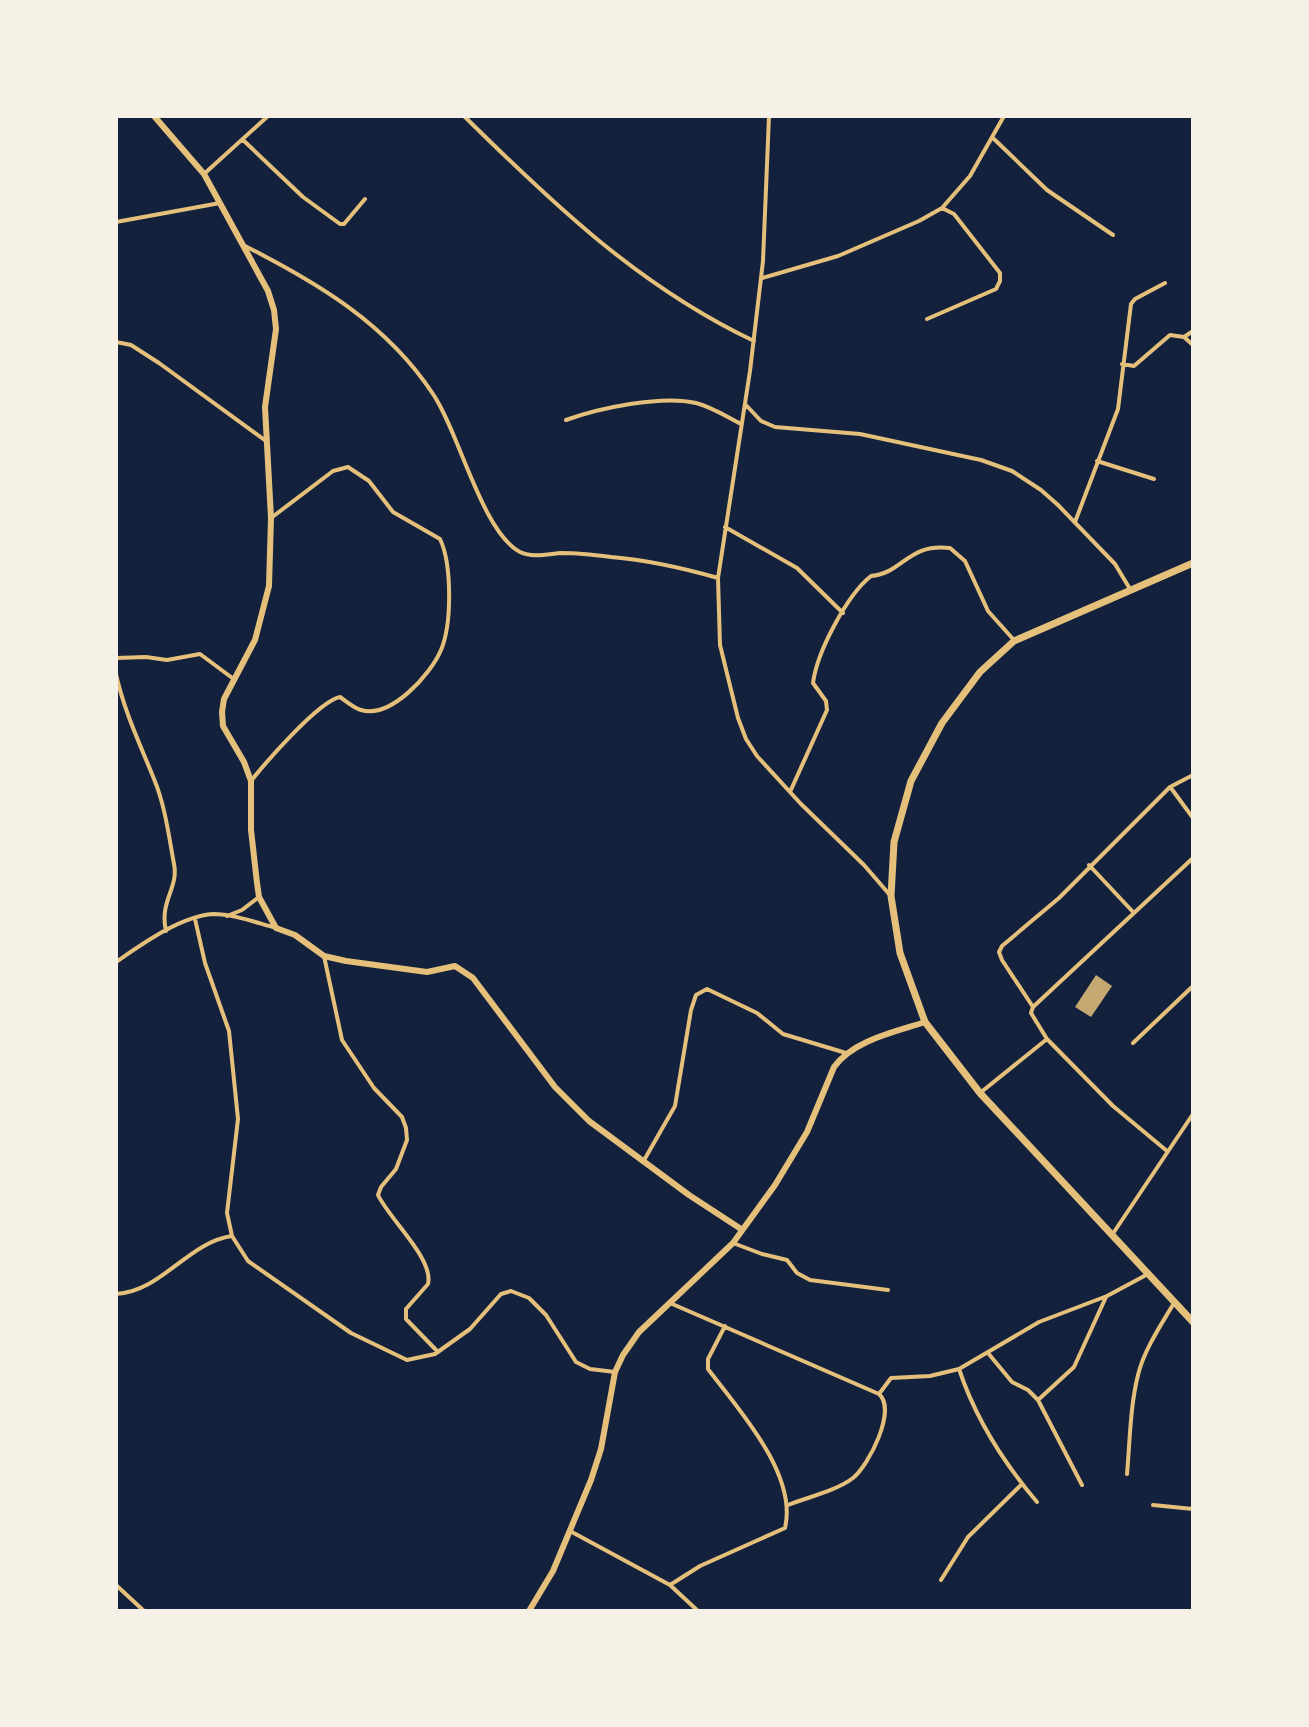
<svg xmlns="http://www.w3.org/2000/svg" width="1309" height="1727" viewBox="0 0 1309 1727" font-family="'Zilla Slab',serif">
	<style>
		.building { fill: #c6a872 }
		.lines { fill: none; stroke-linecap: round; stroke-linejoin: round }
		.minor { stroke: #e5c07b; stroke-width: 4 }
		.tertiary { stroke: #e5c07b; stroke-width: 6 }
		.trunk { stroke: #e5c07b; stroke-width: 7 }
	</style>
	<rect width="100%" height="100%" fill="#14213d"/>
	<!-- building -->
	<path class="building" d="M 1096,975 L 1112,986 L 1091,1017 L 1075,1007 Z"/>
	<g class="lines">
		<!-- minor -->
		<path class="minor" d="M 464,116 C 553,204 640,287 754,341
			M 769,116 L 763,261 L 750,371 L 718,578 L 720,645 L 738,718 L 746,739 L 757,756 L 801,804 L 864,865 L 889,894
			M 994,139 L 1047,190 L 1113,235
			M 243,140 L 303,197 L 340,224 L 344,224 L 365,199
			M 204,174 L 268,116
			M 116,222 L 220,203
			M 245,246 C 318,283 387,324 433,394 C 459,432 482,532 520,552 C 533,558 548,554 562,553 C 578,553 595,555 611,557 C 647,560 683,568 718,578
			M 762,278 L 838,256 L 919,221 L 942,208 L 970,176 L 1004,116
			M 927,319 L 996,289 L 1000,281 L 1000,273 L 954,214 L 942,208
			M 1184,337 L 1193,331
			M 116,342 L 131,345 L 159,363 L 266,441
			M 1122,364 L 1134,366 L 1170,335 L 1184,337 L 1193,345
			M 745,404 L 761,421 L 775,427 L 860,434 L 981,460 L 1012,471 L 1041,490 L 1058,505 L 1115,564 L 1130,589
			M 566,420 C 599,408 661,395 696,403 C 712,407 727,417 741,424
			M 1097,461 L 1154,479
			M 1075,522 L 1118,409 L 1131,304 L 1135,299 L 1165,283
			M 725,527 L 797,568 L 843,613
			M 116,658 L 146,657 L 167,660 L 200,654 L 235,680
			M 116,674 C 124,711 140,744 154,779 C 165,805 169,837 174,864 C 179,888 159,901 166,931
			M 251,781 C 266,762 319,701 340,697 C 347,702 354,708 361,710 C 391,719 431,674 441,650 C 452,624 452,564 440,539 L 393,512 L 369,481 L 348,467 L 333,471 L 271,518
			M 1171,788 L 1193,818
			M 790,792 L 827,710 L 826,701 L 813,683 C 817,652 847,595 871,576 C 904,573 907,543 950,548 L 965,561 L 988,611 L 1013,639
			M 1089,865 L 1134,913
			M 227,916 L 242,910 L 259,897
			M 195,919 L 205,963 L 229,1031 L 238,1119 L 227,1213 L 232,1236 L 248,1261 L 351,1333 L 407,1360 L 435,1354 L 470,1329 L 501,1294 L 511,1291 L 529,1298 L 546,1315 L 576,1362 L 590,1369 L 615,1372
			M 324,956 L 342,1040 L 374,1088 L 402,1117 L 406,1128 L 407,1140 L 396,1169 L 381,1187 L 378,1195 C 390,1220 434,1259 428,1284 L 406,1309 L 406,1319 L 438,1352
			M 116,962 C 142,944 181,916 213,914 C 234,914 257,923 276,928
			M 1033,1007 L 1002,960 L 999,952 L 1002,946 L 1059,898 L 1170,787 L 1193,775
			M 1047,1039 L 1113,1106 L 1167,1151
			M 1133,1043 L 1193,986
			M 980,1093 L 1047,1039 L 1031,1013 L 1033,1007 L 1193,858
			M 643,1162 L 675,1106 L 691,1010 L 696,995 L 707,989 L 757,1013 L 783,1034 L 846,1053
			M 1112,1235 L 1193,1114
			M 733,1243 L 762,1254 L 787,1260 L 797,1273 L 810,1280 L 888,1290
			M 116,1294 C 161,1292 188,1242 232,1236
			M 670,1303 L 879,1394 C 897,1410 869,1465 853,1478 C 836,1491 808,1497 788,1505
			M 988,1353 L 1012,1382 L 1028,1390 L 1038,1400 L 1082,1485
			M 959,1369 C 976,1420 1003,1462 1037,1502
			M 879,1394 L 891,1378 L 930,1376 L 959,1369 L 1039,1322 L 1107,1296 L 1148,1274
			M 1038,1400 L 1074,1367 L 1106,1297
			M 1127,1474 C 1130,1441 1130,1407 1138,1375 C 1144,1350 1161,1325 1174,1303
			M 1153,1505 L 1193,1509
			M 570,1531 L 670,1585 L 700,1566 L 785,1528 C 798,1474 738,1409 708,1369 L 708,1359 L 725,1326
			M 941,1580 L 968,1537 L 1022,1484
			M 116,1585 L 144,1611
			M 670,1585 L 698,1611"/>
		<!-- tertiary -->
		<path class="tertiary" d="M 154,116 L 204,174 L 268,291 L 274,310 L 276,329 L 265,407 L 271,518 L 269,586 L 255,640 L 224,699 L 222,712 L 223,726 L 244,762 L 251,781 L 251,830 L 257,883 L 259,897 L 276,928 L 295,935 L 324,956 L 346,961 L 427,972 L 455,966 L 473,978 L 555,1087 L 589,1121 L 689,1195 L 741,1229
			M 529,1611 L 553,1571 L 591,1480 L 601,1449 L 615,1372 L 623,1355 L 639,1332 L 733,1243 L 775,1185 L 807,1132 L 834,1067 C 854,1040 895,1032 925,1022"/>
		<!-- trunk -->
		<path class="trunk" d="M 1193,563 L 1014,641 L 980,672 L 942,723 L 911,781 L 894,842 L 891,896 L 900,953 L 925,1022 L 980,1093 L 1193,1322"/>
	</g>
	<!-- border -->
	<rect width="1309" height="1727" fill="none" stroke="#f6f1e7" stroke-width="236"/>
</svg>
